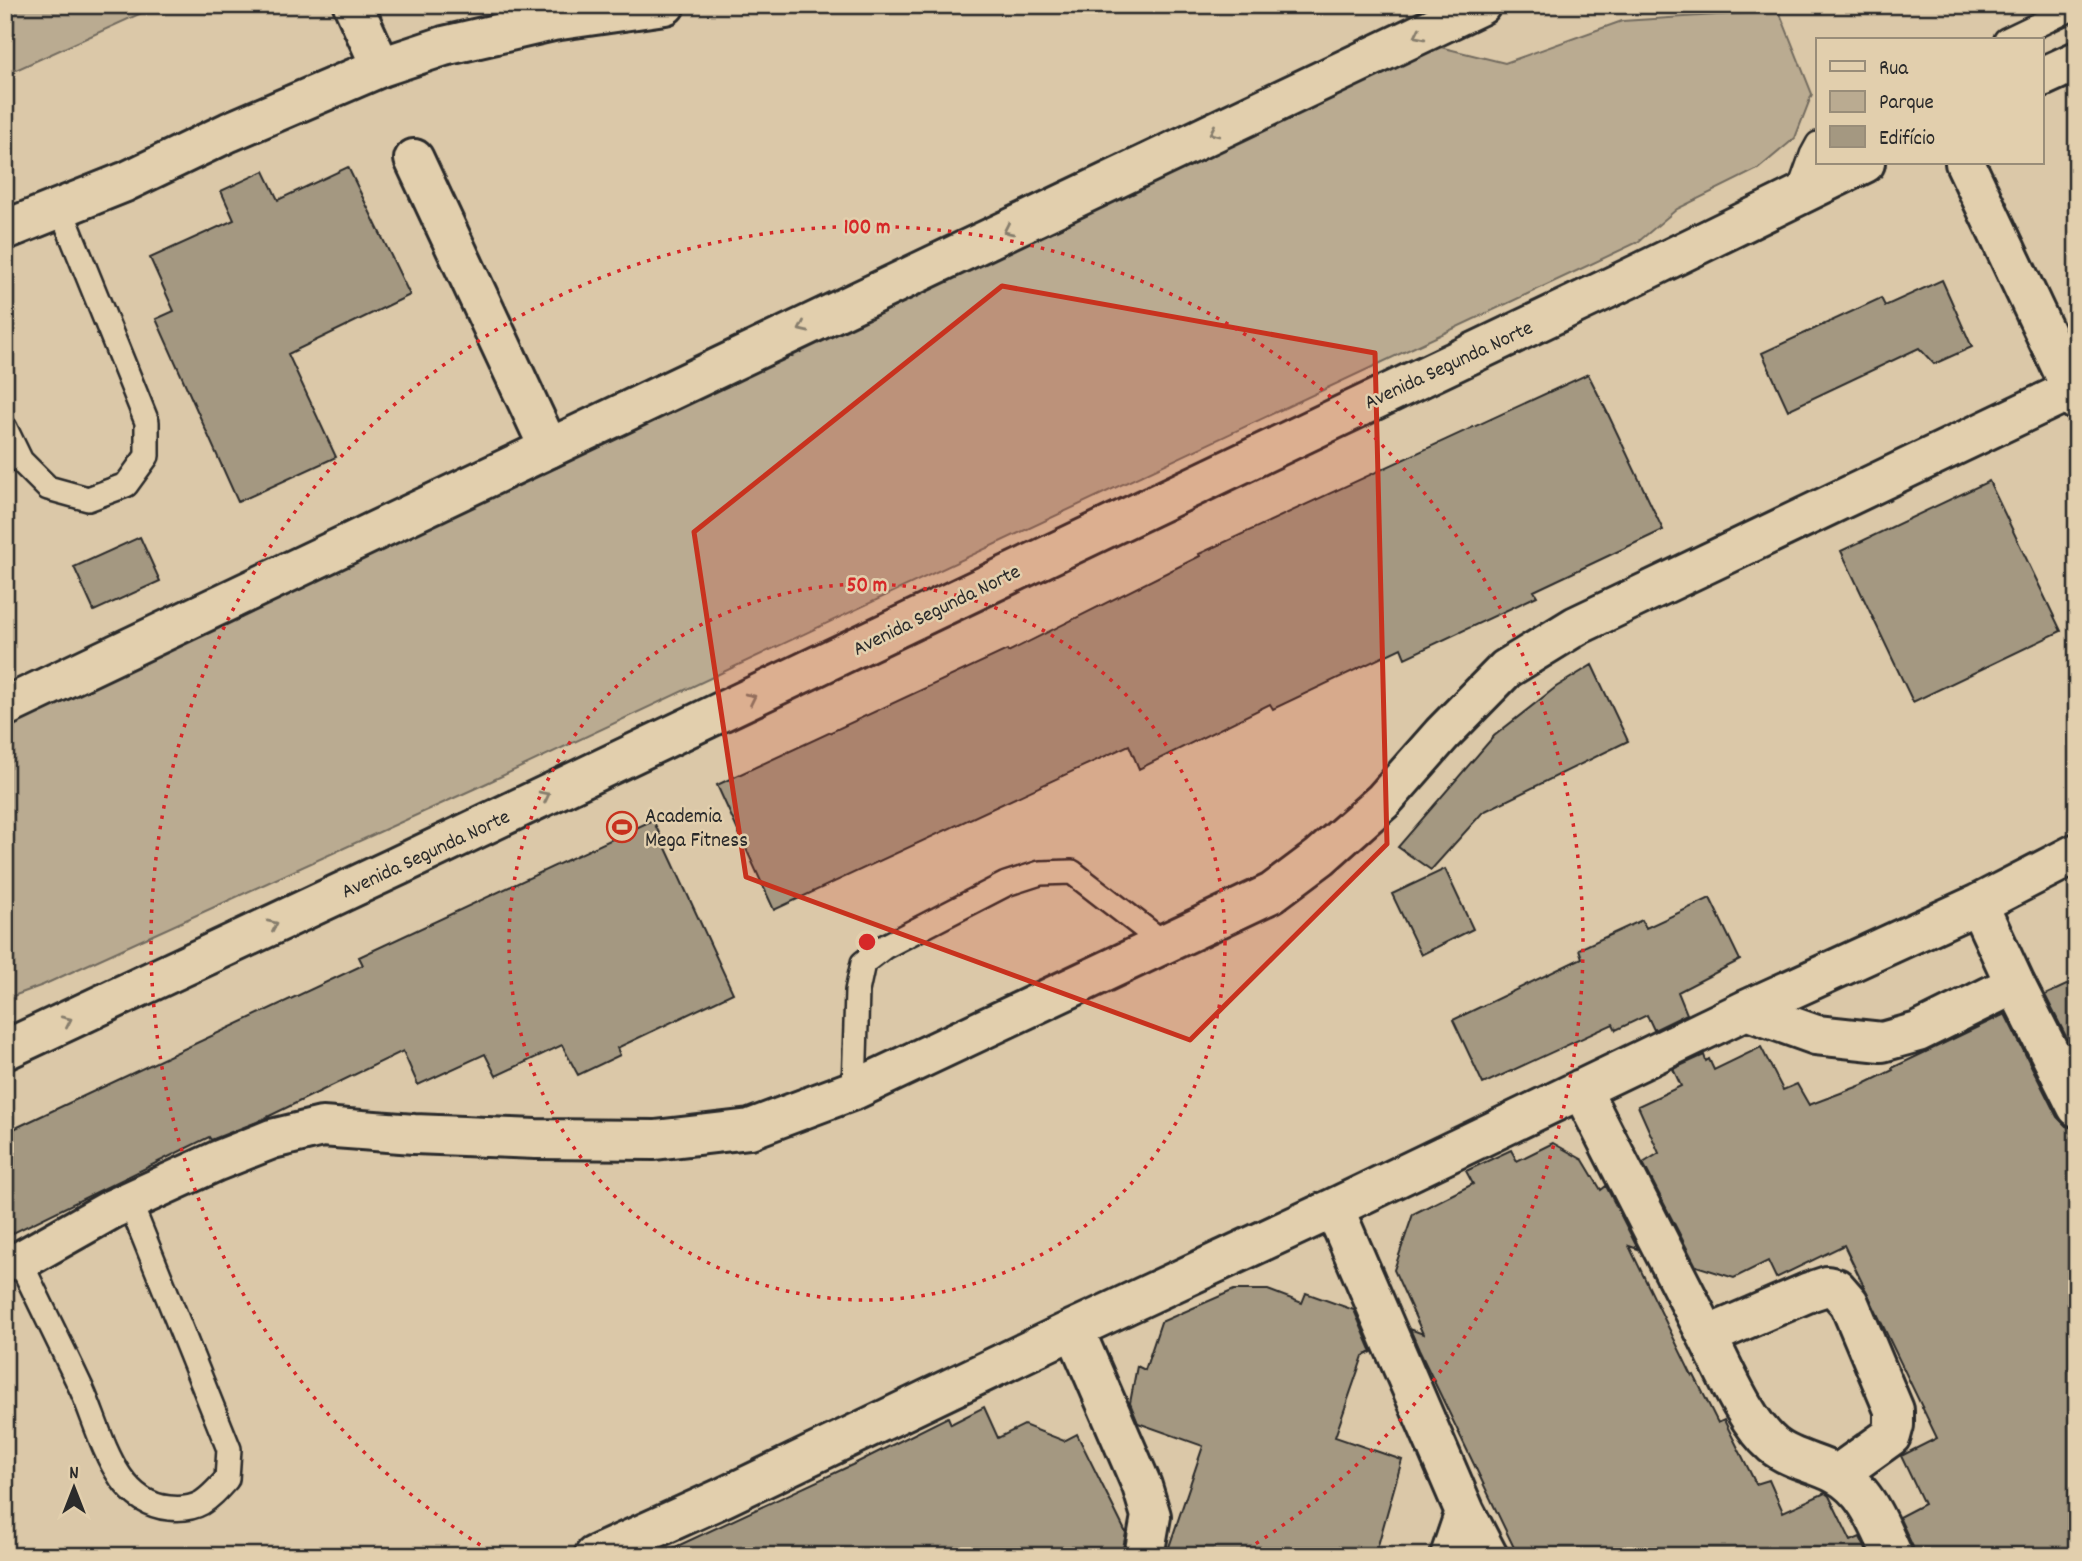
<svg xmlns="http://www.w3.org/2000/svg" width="2082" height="1561" viewBox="0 0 2082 1561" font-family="Dekko,sans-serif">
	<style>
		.green { fill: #baab91; stroke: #726b5e; stroke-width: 2 }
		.building { fill: #a49881; stroke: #2b2b2b; stroke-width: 2 }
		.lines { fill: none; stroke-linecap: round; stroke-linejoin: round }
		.lane-casing { stroke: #2b2b2b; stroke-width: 28 }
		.street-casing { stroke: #2b2b2b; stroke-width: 44 }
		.secondary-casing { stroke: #2b2b2b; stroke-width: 44 }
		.lane { stroke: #e2cfad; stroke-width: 23 }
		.street { stroke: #e2cfad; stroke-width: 38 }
		.secondary { stroke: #e2cfad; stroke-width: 38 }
		.oneway { stroke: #867d6c }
		.marked { fill: #c8321e; fill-opacity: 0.2; stroke: #c8321e; stroke-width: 5; stroke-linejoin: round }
		.ring { fill: none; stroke: #d62828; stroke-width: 3.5; stroke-dasharray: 3.5 7 }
		.labels { text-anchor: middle; stroke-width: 5; stroke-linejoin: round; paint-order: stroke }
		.street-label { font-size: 21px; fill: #2b2b2b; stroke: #e2cfad }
		.poi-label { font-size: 21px; fill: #2b2b2b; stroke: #e2cfad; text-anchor: start }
		.centre { fill: #d62828; stroke: #e2cfad; stroke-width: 3.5 }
		.ring-label { font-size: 21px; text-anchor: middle; font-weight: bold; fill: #d62828; stroke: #e2cfad; stroke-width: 5; stroke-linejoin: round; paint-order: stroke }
	</style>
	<rect width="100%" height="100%" fill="#dbc8a8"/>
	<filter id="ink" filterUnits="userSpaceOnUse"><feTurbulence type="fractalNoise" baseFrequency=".0143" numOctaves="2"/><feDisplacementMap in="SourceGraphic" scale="14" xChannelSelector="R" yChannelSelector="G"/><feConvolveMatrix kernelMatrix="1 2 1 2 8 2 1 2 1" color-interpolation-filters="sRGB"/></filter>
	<g filter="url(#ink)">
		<!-- green -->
		<path class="green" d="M 5,5 L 156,5 L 157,6 L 5,75 Z
			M 1779,11 L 1812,94 L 1795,138 L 1758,169 L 1677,209 L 1638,242 L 487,783 L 43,985 L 5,999 L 5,727 L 1432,45 L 1505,63 L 1622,21 Z"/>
		<!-- building -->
		<path class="building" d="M 348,167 L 410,295 L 288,354 L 336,457 L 238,502 L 156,319 L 174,311 L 150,258 L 234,220 L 221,191 L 264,171 L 278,200 Z
			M 1942,280 L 1972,347 L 1934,364 L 1919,348 L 1788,410 L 1762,353 L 1881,298 L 1885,306 Z
			M 1588,374 L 1608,414 L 1663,530 L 1534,591 L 1537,596 L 1405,658 L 1401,648 L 1273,709 L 1270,704 L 1139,769 L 1129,745 L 774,910 L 717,785 L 1007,650 L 1008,652 L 1200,556 L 1199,554 Z
			M 1989,481 L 2061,631 L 1913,702 L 1841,551 Z
			M 140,537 L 160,581 L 94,611 L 74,567 Z
			M 1592,665 L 1628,741 L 1483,812 L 1431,870 L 1398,847 L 1494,736 L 1556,687 Z
			M 653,820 L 733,993 L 617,1048 L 620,1055 L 578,1075 L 562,1045 L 496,1076 L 485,1054 L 418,1085 L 403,1051 L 257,1122 L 211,1140 L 209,1137 L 5,1237 L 5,1133 L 363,965 L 359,957 Z
			M 1445,869 L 1473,929 L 1421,955 L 1392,894 Z
			M 1710,898 L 1740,960 L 1678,992 L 1687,1014 L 1654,1030 L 1647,1015 L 1616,1030 L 1613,1024 L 1483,1084 L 1453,1020 L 1582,958 L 1579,949 L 1642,920 L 1646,928 Z
			M 2077,980 L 2077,1058 L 2045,995 Z
			M 2005,1014 L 2057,1117 L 2066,1126 L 2077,1129 L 2077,1556 L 1914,1556 L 1913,1547 L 1899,1517 L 1924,1504 L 1901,1456 L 1937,1438 L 1844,1245 L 1776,1278 L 1768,1261 L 1734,1278 L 1696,1266 L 1643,1163 L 1659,1153 L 1638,1106 L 1681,1086 L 1673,1069 L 1704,1055 L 1706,1061 L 1709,1059 L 1714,1070 L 1761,1047 L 1783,1090 L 1797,1084 L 1809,1105 L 1862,1085 L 1893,1070 L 1892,1068 Z
			M 1553,1143 L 1583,1160 L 1601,1190 L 1606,1186 L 1638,1249 L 1629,1246 L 1692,1376 L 1694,1375 L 1718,1423 L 1724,1420 L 1756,1484 L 1769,1480 L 1783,1512 L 1825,1493 L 1829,1496 L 1851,1541 L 1860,1537 L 1869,1556 L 1518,1556 L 1419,1350 L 1410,1329 L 1423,1334 L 1394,1270 L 1413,1214 L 1473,1184 L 1466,1171 L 1511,1150 L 1517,1161 Z
			M 1234,1290 L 1268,1290 L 1302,1303 L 1306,1293 L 1354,1310 L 1372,1352 L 1363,1356 L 1335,1437 L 1402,1460 L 1375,1556 L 1166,1556 L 1203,1446 L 1138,1423 L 1130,1403 L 1137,1366 L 1145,1370 L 1161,1322 Z
			M 984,1407 L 998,1438 L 1024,1425 L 1064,1441 L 1077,1434 L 1126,1533 L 1123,1548 L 1088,1548 L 1071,1556 L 656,1556 L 852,1465 L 948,1417 L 951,1424 Z"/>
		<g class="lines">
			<!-- lane casing -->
			<g class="lane-casing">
				<path id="lane" d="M 2006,40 L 2077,6
					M 1797,197 L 1812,155 L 1818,144
					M 5,428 L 21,461 L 48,488 L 88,499 L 126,485 L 147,456 L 147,422 L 60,207
					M 854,1090 L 857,991 L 863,963 L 884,947 L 1006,884 L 1040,873 L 1072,872 L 1165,944
					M 20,1261 C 40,1304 62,1347 82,1390 C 101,1432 114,1503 169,1508 C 199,1511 208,1500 227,1479 L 229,1449 L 129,1200"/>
			</g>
			<!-- street casing -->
			<g class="street-casing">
				<path id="street" d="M 353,5 L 381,67
					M 414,159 L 549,448
					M 5,230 L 125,182 L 229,132 L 381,67 L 444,46 L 553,21 L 665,5
					M 1978,904 L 2015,984 L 2077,1107
					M 1746,1010 L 1816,1035 L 1882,1042 L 1918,1032 L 2015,984
					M 1581,1089 L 1707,1336
					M 1334,1208 L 1465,1512 L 1450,1556
					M 20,1261 L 112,1209 L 217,1161 L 272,1139 L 322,1127 L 414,1134 L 536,1139 L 655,1140 L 750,1129 L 854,1090 L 1272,893 L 1320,857 L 1383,801 L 1442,734 L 1506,669 L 1576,626 L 2071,390
					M 1074,1329 L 1142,1486 L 1151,1516 L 1144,1556
					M 1838,1474 L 1891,1436 L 1894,1425 L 1894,1410 L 1849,1303 L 1836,1288 L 1827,1286 L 1809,1292 L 1707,1336 C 1724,1369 1745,1421 1773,1445 C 1791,1460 1816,1463 1836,1474 C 1867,1490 1879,1526 1893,1556
					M 1465,1512 L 1488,1556
					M 594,1556 L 724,1497 L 1074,1329 L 1334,1208 L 1746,1010 L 1978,904 L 2077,853"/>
			</g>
			<!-- secondary casing -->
			<g class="secondary-casing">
				<path id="secondary" d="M 2042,77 L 2077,61
					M 1965,163 L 2077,401
					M 5,707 L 1481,5
					M 5,1050 L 398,866 L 1628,279 L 1865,163"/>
			</g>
			<!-- lane -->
			<use href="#lane" class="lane"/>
			<!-- street -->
			<use href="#street" class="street"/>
			<!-- secondary -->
			<use href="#secondary" class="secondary"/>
		</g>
		<!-- one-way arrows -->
		<defs><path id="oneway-chevron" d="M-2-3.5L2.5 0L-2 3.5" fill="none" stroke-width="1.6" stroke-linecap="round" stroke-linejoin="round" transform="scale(1.75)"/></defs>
		<g class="oneway">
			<use href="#oneway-chevron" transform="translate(1419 35) rotate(154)"/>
			<use href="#oneway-chevron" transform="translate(1214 132) rotate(155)"/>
			<use href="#oneway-chevron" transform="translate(1008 230) rotate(155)"/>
			<use href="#oneway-chevron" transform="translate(803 328) rotate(155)"/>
			<use href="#oneway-chevron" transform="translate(751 698) rotate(-26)"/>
			<use href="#oneway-chevron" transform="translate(545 796) rotate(-26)"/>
			<use href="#oneway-chevron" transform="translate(273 925) rotate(-25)"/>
			<use href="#oneway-chevron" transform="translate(67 1021) rotate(-25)"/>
		</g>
	</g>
	<!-- marked area -->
	<path class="marked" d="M 1002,286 L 1375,353 L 1387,844 L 1190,1040 L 746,877 L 694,532 Z"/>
	<!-- distance rings -->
	<g class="ring">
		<circle cx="867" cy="942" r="358"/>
		<path d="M498 1556A716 716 0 1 1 1236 1556"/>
	</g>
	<!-- icons -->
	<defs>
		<g id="stadium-ring" transform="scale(1.575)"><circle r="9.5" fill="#e2cfad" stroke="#c8321e" stroke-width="1.5"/><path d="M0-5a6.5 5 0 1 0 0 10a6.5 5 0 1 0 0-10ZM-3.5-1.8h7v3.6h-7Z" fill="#c8321e"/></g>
	</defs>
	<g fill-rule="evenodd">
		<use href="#stadium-ring" x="622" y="827"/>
	</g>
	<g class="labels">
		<!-- street labels -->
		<g class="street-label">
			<text transform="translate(1448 364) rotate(-25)" y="7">Avenida Segunda Norte</text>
			<text transform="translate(936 609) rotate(-26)" y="7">Avenida Segunda Norte</text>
			<text transform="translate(425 853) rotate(-25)" y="7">Avenida Segunda Norte</text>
		</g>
		<!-- poi labels -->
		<g class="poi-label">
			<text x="645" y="822">Academia<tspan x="645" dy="24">Mega Fitness</tspan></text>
		</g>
	</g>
	<circle cx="867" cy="942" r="10" class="centre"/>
	<g class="ring-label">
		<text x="867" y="233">100 m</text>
		<text x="867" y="591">50 m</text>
	</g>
	<!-- margin -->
	<rect width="2082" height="1561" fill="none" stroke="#e2cfad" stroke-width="28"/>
	<rect x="14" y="14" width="2054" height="1533" fill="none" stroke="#2b2b2b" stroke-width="2.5" filter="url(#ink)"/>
	<!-- legend -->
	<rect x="1816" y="38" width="228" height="126" fill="#e2cfad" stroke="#998d79" stroke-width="2"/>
	<rect x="1830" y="61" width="35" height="10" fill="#e2cfad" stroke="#998d79" stroke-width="2"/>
	<text x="1879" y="74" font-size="21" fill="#2b2b2b">Rua</text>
	<rect x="1830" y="91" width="35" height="21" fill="#baab91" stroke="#998d79" stroke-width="2"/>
	<text x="1879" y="108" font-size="21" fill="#2b2b2b">Parque</text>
	<rect x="1830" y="126" width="35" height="21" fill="#a49881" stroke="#998d79" stroke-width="2"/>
	<text x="1879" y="144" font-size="21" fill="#2b2b2b">Edifício</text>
	<!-- north arrow -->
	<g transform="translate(74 1488)" stroke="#e2cfad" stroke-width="5" paint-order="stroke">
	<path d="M0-5L12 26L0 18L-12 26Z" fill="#2b2b2b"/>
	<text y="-10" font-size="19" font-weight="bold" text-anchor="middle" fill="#2b2b2b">N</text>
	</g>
</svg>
